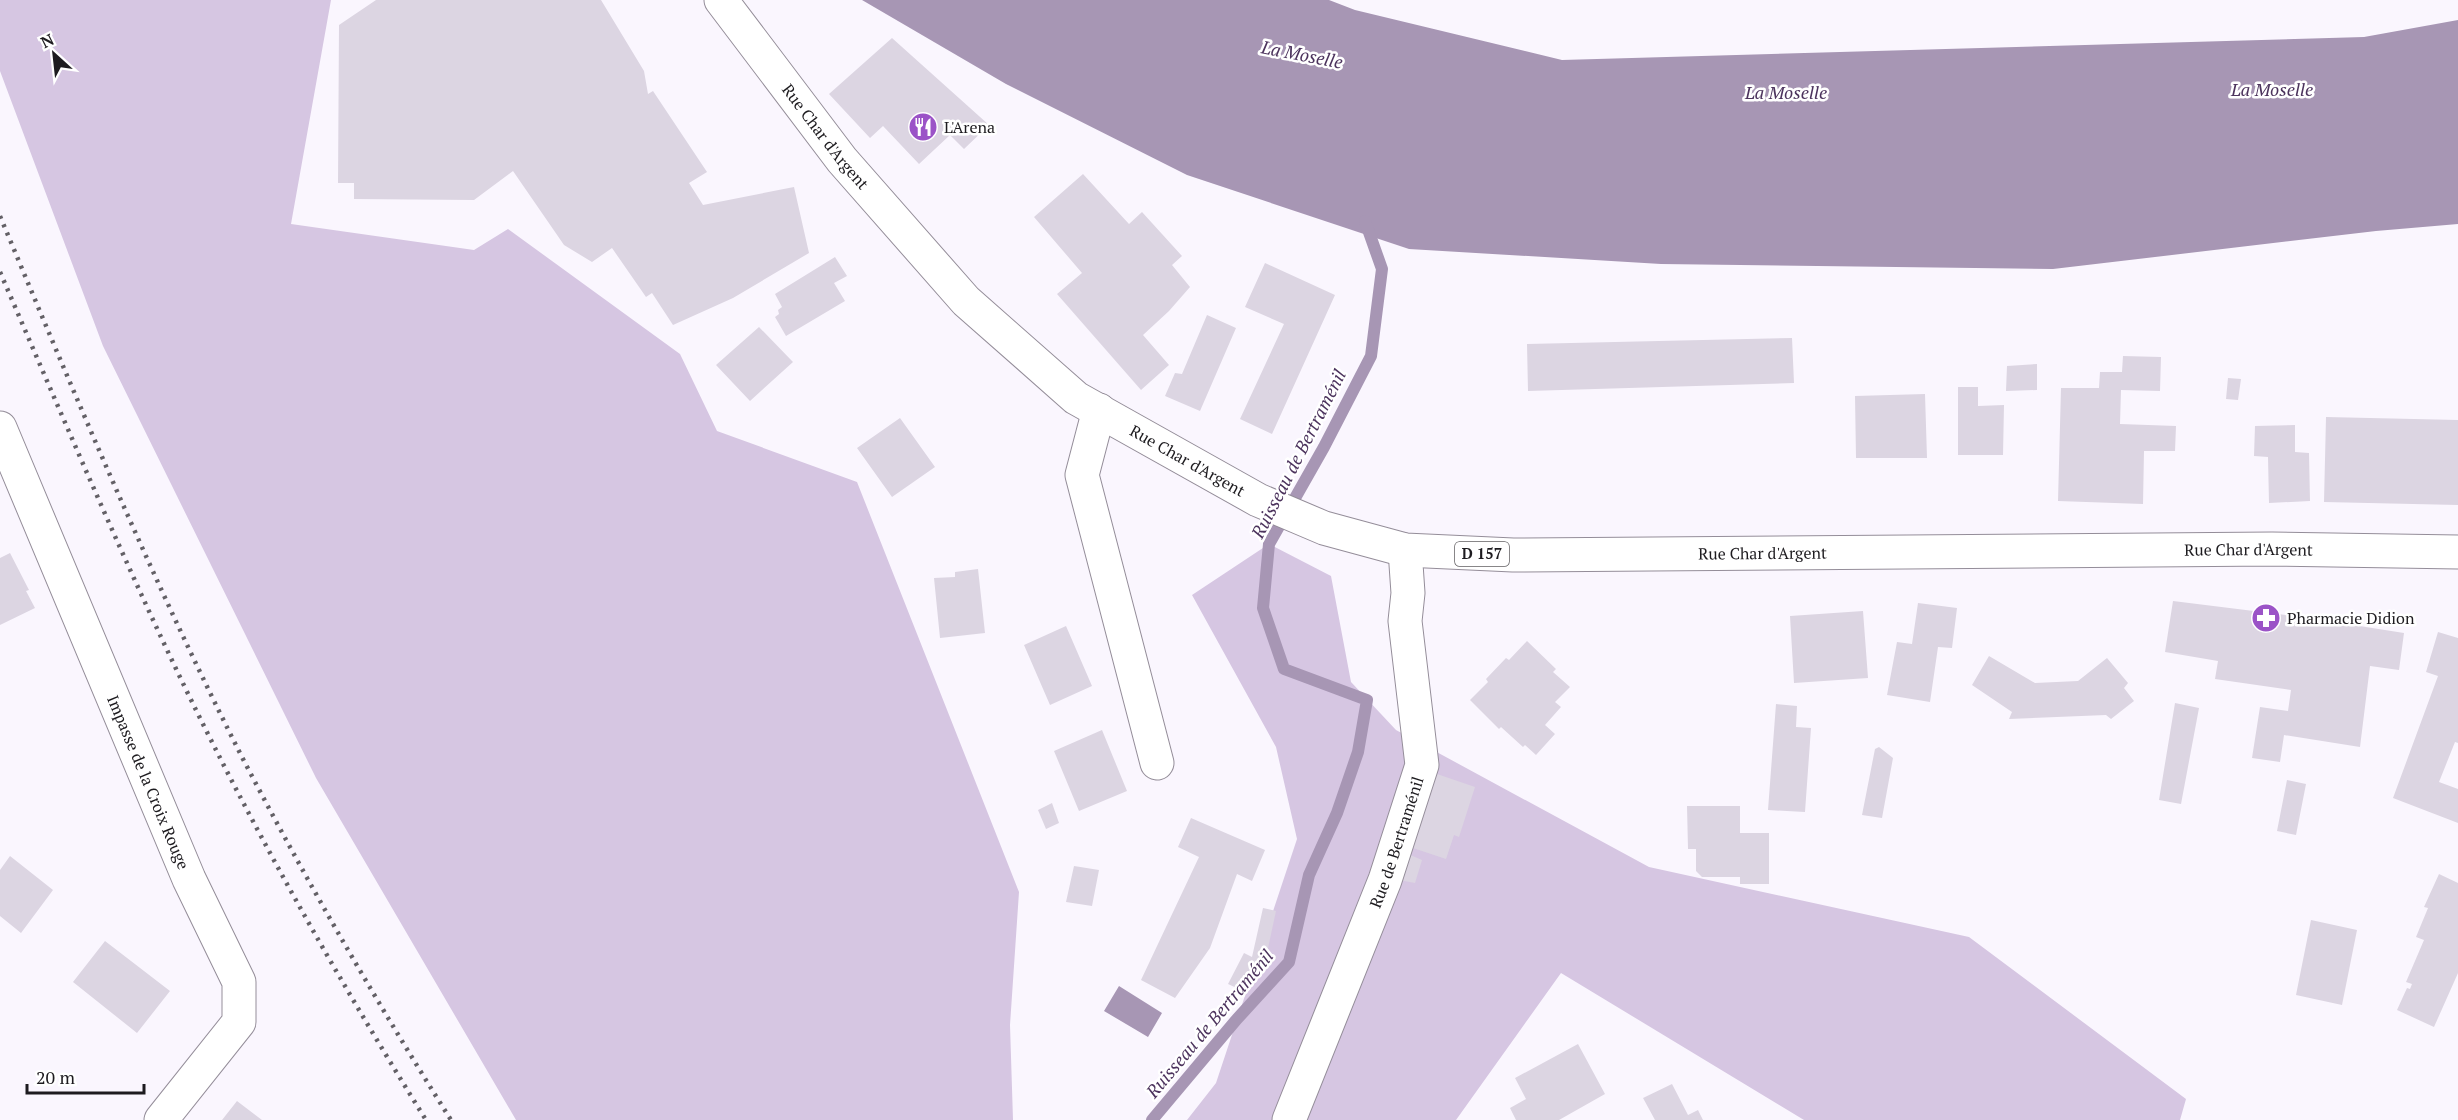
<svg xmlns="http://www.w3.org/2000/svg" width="2458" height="1120" viewBox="0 0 2458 1120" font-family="'PT Serif',serif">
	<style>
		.green { fill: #d6c6e2 }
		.water { fill: #a796b4 }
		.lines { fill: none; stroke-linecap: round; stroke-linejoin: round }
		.stream { stroke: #a796b4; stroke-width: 12 }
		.building { fill: #dcd5e2 }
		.minor-casing { stroke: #948d99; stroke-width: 35 }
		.major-casing { stroke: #948d99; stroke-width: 35 }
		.minor { stroke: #fff; stroke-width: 33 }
		.major { stroke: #fff; stroke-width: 33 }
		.rail { stroke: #636066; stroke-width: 4.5; stroke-dasharray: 3 6; stroke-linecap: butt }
		.labels { text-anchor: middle; stroke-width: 5; stroke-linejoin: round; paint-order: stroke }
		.shield { fill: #fff; stroke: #615f62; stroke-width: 1.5 }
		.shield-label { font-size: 15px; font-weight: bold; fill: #1d1b1f }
		.poi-label { font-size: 16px; fill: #1d1b1f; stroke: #fff; text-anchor: start }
		.street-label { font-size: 16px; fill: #1d1b1f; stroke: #fff }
		.water-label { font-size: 18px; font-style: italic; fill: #4c335d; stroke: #fff }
	</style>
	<rect width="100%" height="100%" fill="#faf6fe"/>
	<!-- green -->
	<path class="green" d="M 0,0 L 331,0 L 291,224 L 474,250 L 508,229 L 680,354 L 717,431 L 857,482 L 1019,892 L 1010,1025 L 1013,1120 L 516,1120 L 316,778 L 103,346 L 0,71 Z
		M 1269,544 L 1331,576 L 1351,682 L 1396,730 L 1649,867 L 1969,937 L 2186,1099 L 2180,1120 L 1804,1120 L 1561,973 L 1456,1120 L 1187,1120 L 1216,1083 L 1297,839 L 1276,747 L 1192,595 Z"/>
	<!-- water -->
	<path class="water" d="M 862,0 L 1329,0 L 1355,10 L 1562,60 L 2364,37 L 2458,20 L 2458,224 L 2376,231 L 2053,269 L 1661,264 L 1409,249 L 1187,175 L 1006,84 Z
		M 1119,986 L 1162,1013 L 1148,1037 L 1104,1011 Z"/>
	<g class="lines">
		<!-- stream -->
		<path class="stream" d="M 1152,1120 L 1237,1019 L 1289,962 L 1309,875 L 1337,813 L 1358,752 L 1367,700 L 1284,669 L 1263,608 L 1269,544 L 1324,447 L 1371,356 L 1382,269 L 1365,221"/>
	</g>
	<!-- building -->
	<path class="building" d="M 376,0 L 601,0 L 644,71 L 648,94 L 653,91 L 707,172 L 689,183 L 703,205 L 794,187 L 809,253 L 733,298 L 673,325 L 652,293 L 646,297 L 612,248 L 592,262 L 564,245 L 513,171 L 474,200 L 354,199 L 354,183 L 338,183 L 339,25 Z
		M 892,38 L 989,125 L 964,149 L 950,135 L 919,164 L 883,126 L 870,138 L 829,94 Z
		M 1083,174 L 1129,224 L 1142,212 L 1182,256 L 1172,265 L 1190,287 L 1169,311 L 1143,335 L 1169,365 L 1141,390 L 1057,294 L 1082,273 L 1034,217 Z
		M 835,257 L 847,276 L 834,283 L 845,301 L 786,336 L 775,317 L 779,314 L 778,310 L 782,307 L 775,294 Z
		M 1265,263 L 1335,295 L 1272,434 L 1240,419 L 1284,324 L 1245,307 Z
		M 1207,315 L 1236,328 L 1200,411 L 1165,396 L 1175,373 L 1182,374 Z
		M 759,327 L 793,362 L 750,401 L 716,365 Z
		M 1792,338 L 1794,383 L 1528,391 L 1527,344 Z
		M 2123,356 L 2161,357 L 2160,391 L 2121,390 L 2120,424 L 2176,426 L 2175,451 L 2144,451 L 2143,504 L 2058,501 L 2061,388 L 2099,388 L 2100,372 L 2122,372 Z
		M 2037,364 L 2037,390 L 2006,391 L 2007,366 Z
		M 2228,378 L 2241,379 L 2238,400 L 2226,399 Z
		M 1958,387 L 1978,387 L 1978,406 L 2004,405 L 2003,455 L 1958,455 Z
		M 1925,394 L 1927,458 L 1856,458 L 1855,396 Z
		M 2326,417 L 2458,420 L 2458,505 L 2324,502 Z
		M 900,418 L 935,467 L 892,497 L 857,448 Z
		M 2295,425 L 2295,452 L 2309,453 L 2310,501 L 2269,503 L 2268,457 L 2254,456 L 2255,426 Z
		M 10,553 L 29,590 L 26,591 L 35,608 L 0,625 L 0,558 Z
		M 978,569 L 985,633 L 940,638 L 934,578 L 955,577 L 955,572 Z
		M 2173,601 L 2302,617 L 2404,633 L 2399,670 L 2370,666 L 2360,747 L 2284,735 L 2280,762 L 2252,758 L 2260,707 L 2288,711 L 2291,690 L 2215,679 L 2218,661 L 2165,652 Z
		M 1918,603 L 1957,608 L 1952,648 L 1938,647 L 1930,702 L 1887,695 L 1897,642 L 1912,644 Z
		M 1863,611 L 1868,678 L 1794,683 L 1790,616 Z
		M 1066,626 L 1092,686 L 1050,705 L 1024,645 Z
		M 2438,632 L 2458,638 L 2458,743 L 2455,742 L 2439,782 L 2458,789 L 2458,823 L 2393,798 L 2438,676 L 2426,672 Z
		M 1527,641 L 1556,669 L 1553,672 L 1570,687 L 1555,702 L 1561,707 L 1545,725 L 1555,734 L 1536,755 L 1525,745 L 1523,747 L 1501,727 L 1499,729 L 1470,700 L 1488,682 L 1486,679 L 1506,658 L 1509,660 Z
		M 1989,656 L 2035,683 L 2078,681 L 2107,658 L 2128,683 L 2124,688 L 2134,701 L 2111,719 L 2106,715 L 2009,719 L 2012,712 L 1972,685 Z
		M 2175,703 L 2199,708 L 2181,804 L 2159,800 Z
		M 1776,704 L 1797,706 L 1796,727 L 1811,728 L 1805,812 L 1768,810 Z
		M 1102,730 L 1127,791 L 1079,811 L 1054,751 Z
		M 1879,747 L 1893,758 L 1882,818 L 1862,815 L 1875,749 Z
		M 1434,773 L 1475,787 L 1459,837 L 1454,835 L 1446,859 L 1410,847 Z
		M 2287,780 L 2306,784 L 2296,835 L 2277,831 Z
		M 1052,803 L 1059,823 L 1046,829 L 1038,810 Z
		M 1687,806 L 1740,806 L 1740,833 L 1769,833 L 1769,884 L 1740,884 L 1740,877 L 1702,877 L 1696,871 L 1696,849 L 1688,849 Z
		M 1191,818 L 1265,850 L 1252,881 L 1237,874 L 1210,948 L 1175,998 L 1141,980 L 1199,857 L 1178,847 Z
		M 1408,854 L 1422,860 L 1415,883 L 1399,880 Z
		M 10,856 L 53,890 L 21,933 L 0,916 L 0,870 Z
		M 1074,866 L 1099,870 L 1092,906 L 1066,902 Z
		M 2439,874 L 2458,883 L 2458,973 L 2434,1027 L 2397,1010 L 2407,988 L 2410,989 L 2412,984 L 2406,982 L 2424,940 L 2416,937 L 2428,908 L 2424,907 Z
		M 1263,908 L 1276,911 L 1265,962 L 1258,961 L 1241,990 L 1228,984 L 1244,953 L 1252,957 Z
		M 2311,920 L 2357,930 L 2342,1005 L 2296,995 Z
		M 105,941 L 170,991 L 137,1033 L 73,982 Z
		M 1578,1044 L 1605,1094 L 1559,1120 L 1516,1120 L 1510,1108 L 1526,1099 L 1515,1078 Z
		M 1672,1084 L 1688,1115 L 1698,1110 L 1703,1120 L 1655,1120 L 1643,1098 Z
		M 237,1101 L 262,1120 L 222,1120 Z"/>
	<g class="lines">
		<!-- minor casing -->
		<g class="minor-casing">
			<g id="minor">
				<path d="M 1099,410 L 1082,475 L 1157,763"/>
				<path id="s1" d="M 0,428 L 189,879 L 239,982 L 239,1022 L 161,1120"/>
				<path id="s2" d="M 1289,1120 L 1385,880 L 1422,765 L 1405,621 L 1408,593 L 1405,550"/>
			</g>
		</g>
		<!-- major casing -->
		<g class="major-casing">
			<g id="major">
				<path id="s3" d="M 721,0 L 842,160 L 966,301 L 1076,398 L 1258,500 L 1324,528 L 1405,550 L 1513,555 L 2272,549 L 2458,552"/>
			</g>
		</g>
		<!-- minor -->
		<use href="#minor" class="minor"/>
		<!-- major -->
		<use href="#major" class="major"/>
		<!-- rail -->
		<path class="rail" d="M 0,216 C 76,398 153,582 243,759 C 307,882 377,1003 451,1120
			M 0,272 C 58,406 115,541 178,673 C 252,827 336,976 426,1120"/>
	</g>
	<!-- icons -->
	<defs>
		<g id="restaurant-disc" transform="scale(1.5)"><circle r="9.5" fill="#9b53c7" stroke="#fff"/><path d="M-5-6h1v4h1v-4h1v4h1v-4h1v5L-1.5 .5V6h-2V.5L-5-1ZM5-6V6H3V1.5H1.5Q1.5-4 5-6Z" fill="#fff"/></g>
		<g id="pharmacy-disc" transform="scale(1.5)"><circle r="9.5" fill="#9b53c7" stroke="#fff"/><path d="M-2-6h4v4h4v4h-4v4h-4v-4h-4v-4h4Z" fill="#fff"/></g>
	</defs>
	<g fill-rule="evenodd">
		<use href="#restaurant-disc" x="923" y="127"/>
		<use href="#pharmacy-disc" x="2266" y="618"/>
	</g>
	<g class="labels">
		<!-- shield labels -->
		<rect class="shield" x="1455" y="542" width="54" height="24" rx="4.5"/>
		<g class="shield-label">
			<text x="1482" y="559">D 157</text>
		</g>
		<!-- poi labels -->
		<g class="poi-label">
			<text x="944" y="133">L'Arena</text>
			<text x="2287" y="624">Pharmacie Didion</text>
		</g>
		<!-- street labels -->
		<g class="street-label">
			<text dy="6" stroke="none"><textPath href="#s3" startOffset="172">Rue Char d'Argent</textPath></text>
			<text dy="6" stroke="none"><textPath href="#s3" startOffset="663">Rue Char d'Argent</textPath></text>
			<text dy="6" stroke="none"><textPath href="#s3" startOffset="1743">Rue Char d'Argent</textPath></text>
			<text dy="6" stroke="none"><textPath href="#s3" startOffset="1257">Rue Char d'Argent</textPath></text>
			<text dy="6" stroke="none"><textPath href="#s1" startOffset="384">Impasse de la Croix Rouge</textPath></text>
			<text dy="6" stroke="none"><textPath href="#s2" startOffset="298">Rue de Bertraménil</textPath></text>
		</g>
		<!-- water labels -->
		<g class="water-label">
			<text transform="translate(1302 55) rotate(11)" y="6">La Moselle</text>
			<text x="2272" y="96">La Moselle</text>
			<text x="1786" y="99">La Moselle</text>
			<text transform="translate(1299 454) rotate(-63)" y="6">Ruisseau de Bertraménil</text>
			<text transform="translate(1210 1024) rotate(-50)" y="6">Ruisseau de Bertraménil</text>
		</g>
	</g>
	<!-- north arrow -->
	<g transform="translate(54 54) rotate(333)" stroke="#ffffff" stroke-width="4.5" paint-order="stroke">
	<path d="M0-4.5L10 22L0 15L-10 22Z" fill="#1d1b1f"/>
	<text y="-9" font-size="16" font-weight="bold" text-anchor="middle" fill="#1d1b1f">N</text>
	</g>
	<!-- scale -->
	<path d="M27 1084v9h117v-9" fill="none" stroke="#1d1b1f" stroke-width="3"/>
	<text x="36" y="1084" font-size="18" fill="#1d1b1f" stroke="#ffffff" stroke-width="4.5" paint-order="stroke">20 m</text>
</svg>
